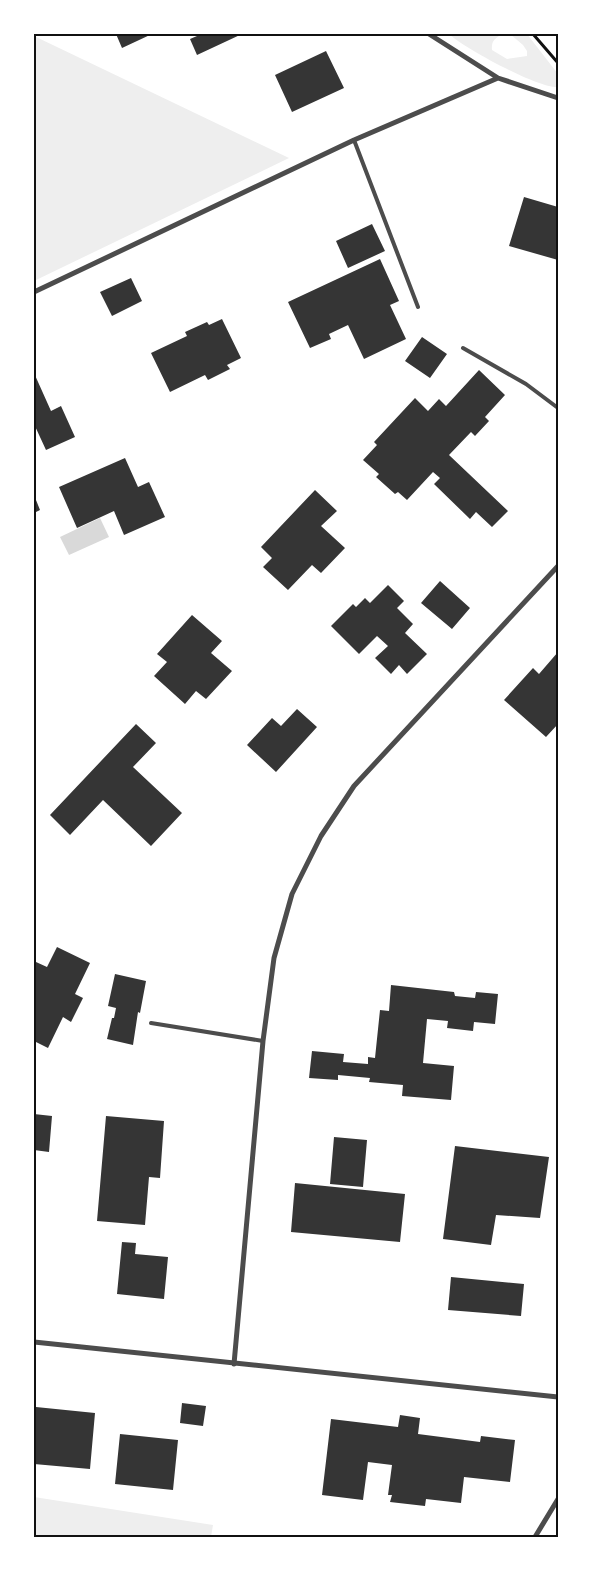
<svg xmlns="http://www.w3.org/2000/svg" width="592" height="1571" viewBox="0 0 592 1571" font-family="Lato,sans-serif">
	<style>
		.green { fill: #eee }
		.water { fill: #d9d9d9 }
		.building { fill: #353535 }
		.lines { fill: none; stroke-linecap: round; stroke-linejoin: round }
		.path { stroke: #111; stroke-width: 3 }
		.service { stroke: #4c4c4c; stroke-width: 4 }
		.minor { stroke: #4c4c4c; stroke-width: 5 }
		.neatline { fill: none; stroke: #111; stroke-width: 2 }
	</style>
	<rect width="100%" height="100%" fill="#fff"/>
	<!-- green -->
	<path class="green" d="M 449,34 L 503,34 C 495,38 491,41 492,50 L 507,59 L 527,56 L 527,51 L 523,45 L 510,34 L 527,34 L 558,74 L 558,87 C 539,89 464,48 449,34 Z
		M 34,36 L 289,158 L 34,281 Z
		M 34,1497 L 213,1525 L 211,1537 L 34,1537 Z"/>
	<!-- water -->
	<path class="water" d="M 100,518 L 109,537 L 69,555 L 60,537 Z"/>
	<!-- building -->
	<path class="building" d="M 116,34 L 152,34 L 122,48 Z
		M 196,34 L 242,34 L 197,55 L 190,39 L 197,36 Z
		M 326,51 L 344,88 L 292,112 L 275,75 Z
		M 524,197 L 558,207 L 558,260 L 509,246 Z
		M 372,224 L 385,251 L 348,268 L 336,241 Z
		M 380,259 L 399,301 L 390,305 L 406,339 L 364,359 L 348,325 L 329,334 L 331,339 L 310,348 L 288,302 Z
		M 131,278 L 142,301 L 112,316 L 100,292 Z
		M 222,319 L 241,358 L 227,365 L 230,369 L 208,380 L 205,375 L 170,392 L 151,353 L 187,336 L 185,332 L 207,322 L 209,325 Z
		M 422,337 L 447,354 L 430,378 L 405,361 Z
		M 479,370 L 505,395 L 485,417 L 489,421 L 475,436 L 471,432 L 449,455 L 508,511 L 492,527 L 476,512 L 470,519 L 434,484 L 440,478 L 433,472 L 407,500 L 398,492 L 395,494 L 376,477 L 379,474 L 363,460 L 377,445 L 374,442 L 415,398 L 428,411 L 439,399 L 446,406 Z
		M 34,373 L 51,411 L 61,406 L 75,437 L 46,450 L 34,424 Z
		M 125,458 L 138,487 L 149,482 L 165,517 L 124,535 L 114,511 L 77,528 L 59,487 Z
		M 315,490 L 337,511 L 321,526 L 345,548 L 321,573 L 312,565 L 288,590 L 263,567 L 272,558 L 261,547 Z
		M 34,495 L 40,510 L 34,513 Z
		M 440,581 L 470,608 L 452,629 L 421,603 Z
		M 388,585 L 404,601 L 397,608 L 413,624 L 405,633 L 427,654 L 407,674 L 399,665 L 391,674 L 375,658 L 388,646 L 377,636 L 359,654 L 331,626 L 353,604 L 356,607 L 365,598 L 370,603 Z
		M 192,615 L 222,641 L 211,653 L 232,671 L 206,699 L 196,691 L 185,704 L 154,676 L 167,662 L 157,654 Z
		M 558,652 L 558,724 L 546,737 L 504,700 L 533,668 L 539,674 Z
		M 297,709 L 317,727 L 276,772 L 247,745 L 272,718 L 281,726 Z
		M 136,724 L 156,743 L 133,767 L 182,813 L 151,846 L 103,800 L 70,835 L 50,815 Z
		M 57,947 L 90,963 L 75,994 L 83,998 L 71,1022 L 63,1017 L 48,1048 L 34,1041 L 34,967 L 36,962 L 47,967 Z
		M 115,974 L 146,981 L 140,1013 L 138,1012 L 133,1045 L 107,1039 L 112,1018 L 114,1018 L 116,1008 L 108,1006 Z
		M 391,985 L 454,992 L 455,996 L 475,998 L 476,992 L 498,994 L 495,1024 L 474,1022 L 473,1031 L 447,1028 L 448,1021 L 427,1019 L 423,1063 L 454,1066 L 451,1100 L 402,1096 L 403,1085 L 369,1082 L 370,1078 L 338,1075 L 338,1080 L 309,1078 L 312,1051 L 344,1054 L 343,1062 L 368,1064 L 368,1057 L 375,1058 L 380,1010 L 389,1011 Z
		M 34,1114 L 52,1116 L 49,1152 L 34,1150 Z
		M 106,1116 L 164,1121 L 160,1178 L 149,1177 L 145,1225 L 97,1221 Z
		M 334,1137 L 367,1140 L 363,1187 L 330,1184 Z
		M 455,1146 L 549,1157 L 540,1218 L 496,1215 L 491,1245 L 443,1239 Z
		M 295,1183 L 405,1194 L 400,1242 L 291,1232 Z
		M 122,1242 L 136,1243 L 135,1254 L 168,1257 L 164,1299 L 117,1294 Z
		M 451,1277 L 524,1284 L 521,1316 L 448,1310 Z
		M 182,1403 L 206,1406 L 203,1426 L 180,1423 Z
		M 36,1407 L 95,1413 L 90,1469 L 34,1464 L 34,1430 Z
		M 400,1415 L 420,1418 L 418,1434 L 480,1442 L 481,1436 L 515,1440 L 510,1482 L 464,1477 L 461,1503 L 426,1499 L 425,1506 L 390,1502 L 392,1495 L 388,1495 L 392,1465 L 368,1462 L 363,1500 L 322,1495 L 331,1419 L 398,1427 Z
		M 120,1434 L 178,1440 L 173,1490 L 115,1484 Z"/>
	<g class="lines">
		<!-- path -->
		<path class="path" d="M 533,34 L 558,63"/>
		<!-- service -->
		<path class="service" d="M 354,140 L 418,307
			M 463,348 L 526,384 L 558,408
			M 151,1023 L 263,1041"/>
		<!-- minor -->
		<path class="minor" d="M 429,34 L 498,78
			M 34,292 L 354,140 L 498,78 L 558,98
			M 34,1342 L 558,1397
			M 234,1364 L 263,1041 L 274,958 L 292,894 L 321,836 L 354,786 L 558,566
			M 535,1537 L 558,1499"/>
	</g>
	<!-- border -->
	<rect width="592" height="1571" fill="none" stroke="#ffffff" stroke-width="70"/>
	<rect x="35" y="35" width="522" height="1501" class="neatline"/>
</svg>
